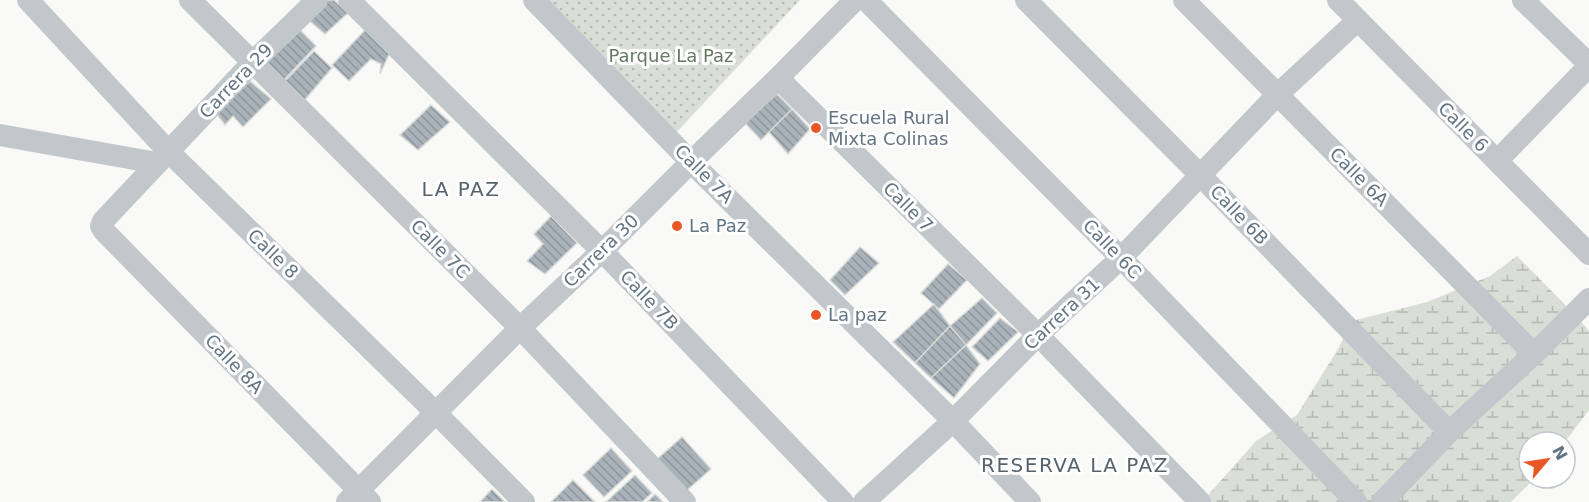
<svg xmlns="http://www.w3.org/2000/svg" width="1589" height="502" viewBox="0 0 1589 502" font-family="'DejaVu Sans',sans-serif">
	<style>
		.wetland { fill: url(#wetland-marsh) }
		.park { fill: url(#park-dots) }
		.building { fill: url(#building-back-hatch); stroke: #dbdbd9; stroke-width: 1.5 }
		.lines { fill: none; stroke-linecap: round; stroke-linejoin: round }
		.minor { stroke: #c2c7cb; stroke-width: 22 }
		.poi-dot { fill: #e95727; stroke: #fff; stroke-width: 2 }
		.labels { text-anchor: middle; stroke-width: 6; stroke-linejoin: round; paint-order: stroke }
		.park-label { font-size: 18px; fill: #667a63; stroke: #fff }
		.street-label { font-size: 18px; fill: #637483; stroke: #fff }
		.poi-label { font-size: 18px; fill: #637483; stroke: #fff; text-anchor: start }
		.neighbourhood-label { font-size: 20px; letter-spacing: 1.5px; fill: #56636e; stroke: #fff }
	</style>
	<defs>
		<pattern id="wetland-marsh" width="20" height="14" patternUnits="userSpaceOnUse" patternTransform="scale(1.5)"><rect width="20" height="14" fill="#d9ded6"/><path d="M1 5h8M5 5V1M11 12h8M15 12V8" fill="none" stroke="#b4b9b3"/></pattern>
		<pattern id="park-dots" width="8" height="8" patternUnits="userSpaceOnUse" patternTransform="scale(1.5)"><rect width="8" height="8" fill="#d9ded6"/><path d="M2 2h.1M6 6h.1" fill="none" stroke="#b4b9b3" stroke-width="1.8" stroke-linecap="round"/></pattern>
		<pattern id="building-back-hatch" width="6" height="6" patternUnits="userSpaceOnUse" patternTransform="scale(1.5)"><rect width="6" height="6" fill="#a9b2b9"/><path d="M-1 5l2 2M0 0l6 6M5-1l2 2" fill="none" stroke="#8d959c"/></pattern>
	</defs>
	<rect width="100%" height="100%" fill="#f9f9f7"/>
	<!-- wetland -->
	<path class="wetland" d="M 1517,256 L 1577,317 L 1589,331 L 1589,410 L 1565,442 L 1529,442 L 1529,478 L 1535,478 L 1511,502 L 1206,502 L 1209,494 L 1256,441 L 1297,415 L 1338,349 L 1352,321 L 1427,302 L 1490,276 Z"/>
	<!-- park -->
	<path class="park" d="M 544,0 L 800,0 L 672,137 Z"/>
	<!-- building -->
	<path class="building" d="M 328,0 L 334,0 L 348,13 L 325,34 L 306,18 Z
		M 299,29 L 316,46 L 283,81 L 262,59 Z
		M 365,30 L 391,50 L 380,74 L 381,64 L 371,59 L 349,81 L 332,65 Z
		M 314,51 L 332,68 L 303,102 L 283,83 Z
		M 250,81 L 271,99 L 243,127 L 233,116 L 225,125 L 216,113 Z
		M 777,94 L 792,109 L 761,140 L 744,122 Z
		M 431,105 L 450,122 L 418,150 L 400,135 Z
		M 792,109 L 810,129 L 788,154 L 769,132 Z
		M 551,216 L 577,243 L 545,274 L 527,261 L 543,244 L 534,234 Z
		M 860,247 L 879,263 L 845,295 L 830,280 Z
		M 948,264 L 967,280 L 939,309 L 921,293 Z
		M 982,298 L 997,313 L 966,345 L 950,326 Z
		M 934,304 L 950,326 L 915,363 L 893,342 Z
		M 1000,318 L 1018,332 L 988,361 L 972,347 Z
		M 950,326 L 966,345 L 931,378 L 915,363 Z
		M 966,345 L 980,364 L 954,398 L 931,378 Z
		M 682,437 L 711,469 L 684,493 L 655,461 Z
		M 611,448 L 632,471 L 604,497 L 583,475 Z
		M 635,475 L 652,493 L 642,502 L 606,502 Z
		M 573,480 L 595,502 L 551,502 Z
		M 492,489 L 505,502 L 480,502 Z
		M 655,494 L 663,502 L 647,502 Z"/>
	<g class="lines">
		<!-- minor -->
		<path class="minor" d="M 28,0 L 168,151 L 435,412 L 524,502
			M 190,0 L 520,328 L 685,502
			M 317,0 L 253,62 L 103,221 L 101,226 L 104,231 L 370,502
			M 349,0 L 602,251 L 843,502
			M 534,0 L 691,162 L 953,421 L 1030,502
			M 866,0 L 1121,258 L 1356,502
			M 1026,0 L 1200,175 L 1449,432
			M 1184,0 L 1534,354
			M 1338,0 L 1589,254
			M 1523,0 L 1589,64
			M 778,78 L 1038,335 L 1200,502
			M 0,135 L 157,163
			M 1497,161 L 1589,66
			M 347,502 L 520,328 L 602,251 L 691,162 L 778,78 L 855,0
			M 864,502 L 953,421 L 1038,335 L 1121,258 L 1277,95 L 1358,20
			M 1382,502 L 1449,432 L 1534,354 L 1589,299"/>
	</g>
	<!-- markers -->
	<g class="poi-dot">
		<circle cx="816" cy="128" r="6"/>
		<circle cx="677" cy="226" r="6"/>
		<circle cx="816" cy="315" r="6"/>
	</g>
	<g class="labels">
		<!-- park labels -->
		<g class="park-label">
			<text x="671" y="62">Parque La Paz</text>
		</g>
		<!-- street labels -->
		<g class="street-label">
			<text transform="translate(236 81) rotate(-46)" y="6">Carrera 29</text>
			<text transform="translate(1463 127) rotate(45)" y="6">Calle 6</text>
			<text transform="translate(704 174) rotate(45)" y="6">Calle 7A</text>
			<text transform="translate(1359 177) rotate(45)" y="6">Calle 6A</text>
			<text transform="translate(908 207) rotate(45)" y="6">Calle 7</text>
			<text transform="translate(1239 215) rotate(46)" y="6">Calle 6B</text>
			<text transform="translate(440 249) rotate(45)" y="6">Calle 7C</text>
			<text transform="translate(1112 249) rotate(46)" y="6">Calle 6C</text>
			<text transform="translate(601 251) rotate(-44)" y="6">Carrera 30</text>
			<text transform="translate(273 254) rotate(44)" y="6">Calle 8</text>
			<text transform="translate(649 300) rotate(46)" y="6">Calle 7B</text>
			<text transform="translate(1062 314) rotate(-43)" y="6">Carrera 31</text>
			<text transform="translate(234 364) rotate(46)" y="6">Calle 8A</text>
		</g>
		<!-- poi labels -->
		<g class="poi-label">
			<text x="828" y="124">Escuela Rural<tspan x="828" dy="21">Mixta Colinas</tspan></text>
			<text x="689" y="232">La Paz</text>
			<text x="828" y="321">La paz</text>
		</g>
		<!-- neighbourhood labels -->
		<g class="neighbourhood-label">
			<text x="461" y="196">LA PAZ</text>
			<text x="1075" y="472">RESERVA LA PAZ</text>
		</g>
	</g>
	<!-- north arrow -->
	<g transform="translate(1547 460) rotate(61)"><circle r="28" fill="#ffffff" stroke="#c1c7cd" stroke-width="1.5"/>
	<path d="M0-4.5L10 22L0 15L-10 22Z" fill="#e95727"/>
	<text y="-9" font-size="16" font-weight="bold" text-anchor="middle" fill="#637483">N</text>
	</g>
</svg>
